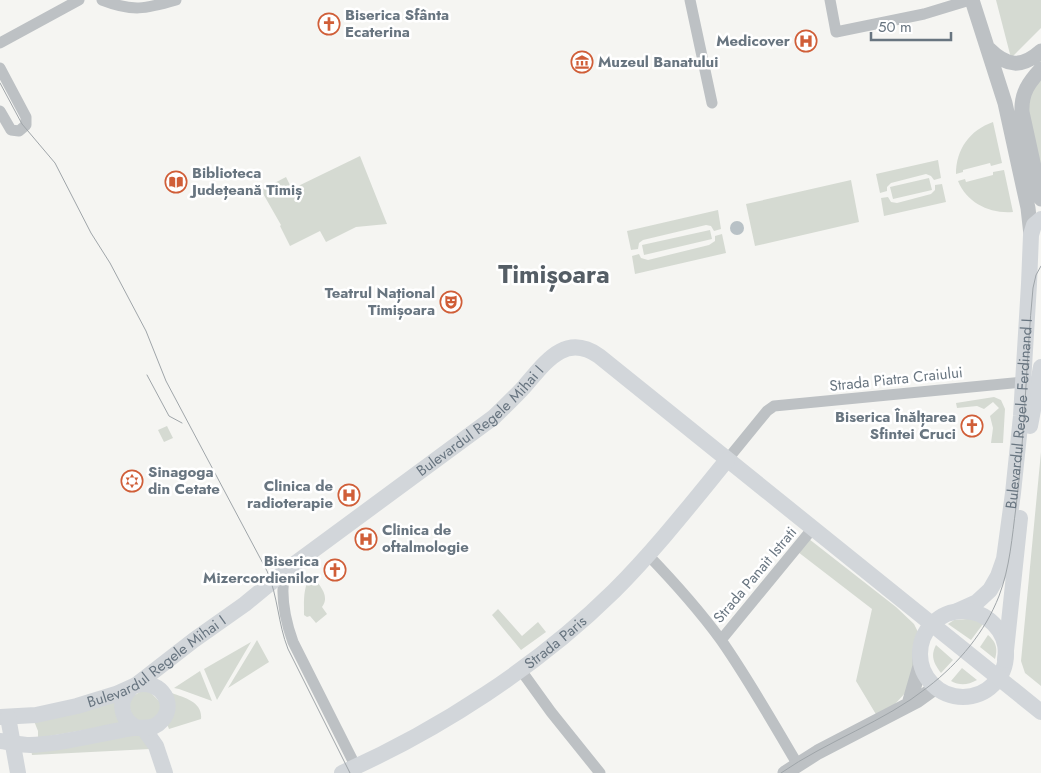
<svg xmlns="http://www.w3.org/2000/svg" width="1041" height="773" viewBox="0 0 1041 773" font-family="Jost,sans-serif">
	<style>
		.green { fill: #d5dad2 }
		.water { fill: #b8c1c6 }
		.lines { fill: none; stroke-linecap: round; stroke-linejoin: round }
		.minor { stroke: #bdc1c4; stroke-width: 11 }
		.tertiary { stroke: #bdc1c4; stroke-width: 15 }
		.secondary { stroke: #d2d6da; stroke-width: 16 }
		.tram { stroke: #9fa5a9; stroke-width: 1 }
		.labels { text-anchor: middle; stroke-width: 5; stroke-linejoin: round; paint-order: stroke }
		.poi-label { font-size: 15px; font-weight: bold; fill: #687580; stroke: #fff; text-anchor: start }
		.street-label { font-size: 15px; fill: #687580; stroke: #fff }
		.town-label { font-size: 25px; font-weight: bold; fill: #555e66; stroke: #fff }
	</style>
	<rect width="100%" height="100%" fill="#f5f5f2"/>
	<!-- green -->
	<path class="green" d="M 996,0 L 1041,0 L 1041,28 L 1011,58 Z
		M 1041,56 L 1041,197 L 1022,112 Z
		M 993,122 L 1002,163 L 991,166 L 990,163 L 963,170 L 963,172 L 956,174 C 956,149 970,130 993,122 Z
		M 360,156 L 387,224 L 356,227 L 326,242 L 320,231 L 290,246 L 280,226 L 281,225 L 261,190 L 286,177 L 292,189 Z
		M 938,160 L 941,178 L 934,180 L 931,176 L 926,174 L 891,183 L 887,187 L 887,191 L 880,193 L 876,174 Z
		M 1004,170 L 1013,212 C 990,214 967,203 958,181 L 965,179 L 966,182 L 993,175 L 993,172 Z
		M 929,178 L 932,190 L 893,199 L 890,187 Z
		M 851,180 L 859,222 L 755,246 L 746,204 Z
		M 942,184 L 946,202 L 884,216 L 881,198 L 888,197 L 891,202 L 897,203 L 931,194 L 935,190 L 935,185 Z
		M 718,210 L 721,229 L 714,231 L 711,226 L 706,225 L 643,240 L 639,243 L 638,249 L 631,250 L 627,231 Z
		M 710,230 L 712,239 L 644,255 L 642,245 Z
		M 722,234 L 726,253 L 635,274 L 632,256 L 639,254 L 641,258 L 648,260 L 709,245 L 715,241 L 715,236 Z
		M 994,397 L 1001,400 L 1005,409 L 1003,443 L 991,443 L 993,428 L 990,416 L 999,408 L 993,402 L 984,409 L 977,406 L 957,408 L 956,403 Z
		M 167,426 L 173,438 L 164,442 L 158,430 Z
		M 1041,452 L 1041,686 L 1025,673 L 1021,661 Z
		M 809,539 L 896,607 L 914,624 L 919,634 L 920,646 L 908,690 L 895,704 L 877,716 L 856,681 L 872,609 L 798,552 Z
		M 311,574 C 318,584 331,595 322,607 L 327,614 L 316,623 L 310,616 L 307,617 L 304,615 C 304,600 303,588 311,574 Z
		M 498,609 L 522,636 L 538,622 L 546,632 L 521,650 L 492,615 Z
		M 967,619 L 973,619 L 983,624 L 971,640 L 948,624 L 954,620 Z
		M 988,635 C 996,642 998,648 995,659 L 980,647 Z
		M 257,640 L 269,662 L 228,688 Z
		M 251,642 L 217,700 L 204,669 Z
		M 936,645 L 953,660 L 941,673 C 934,664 930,656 936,645 Z
		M 962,668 L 977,680 C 968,685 960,686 951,681 Z
		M 200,671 L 212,701 L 179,689 L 174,688 Z
		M 146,688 L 162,704 L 156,720 L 134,721 L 127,700 Z
		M 172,693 C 185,698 203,702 201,719 L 169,729 L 167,724 L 173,711 Z
		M 118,698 L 125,723 L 38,738 L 38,731 L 34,721 Z
		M 141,733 L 150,749 L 32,755 L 31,749 Z"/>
	<!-- water -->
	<path class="water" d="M730 228a7 7 0 1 1 14 0a7 7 0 1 1-14 0Z"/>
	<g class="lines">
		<!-- minor -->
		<path class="minor" d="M 102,0 C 133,12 145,9 176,0
			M 690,0 L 712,103
			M 830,0 L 836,32 L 924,14 L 970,0
			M 0,43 L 79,0
			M 0,68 L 26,117 L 26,125 L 19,131 L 11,130 L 0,111
			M 727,460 L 767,411 L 774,406 L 1023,382
			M 648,555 C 674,582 699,610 721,640 C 749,680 773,723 798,765
			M 285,571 C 280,594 285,620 293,642 L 356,767
			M 721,640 L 813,528
			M 520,669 L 551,712 L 600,773"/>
		<!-- tertiary -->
		<path class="tertiary" d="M 972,0 L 1005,103 L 1028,208 L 1031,235
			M 989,49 C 1007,67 1022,68 1041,51
			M 1041,69 C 1029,82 1021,93 1022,112 L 1041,199
			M 909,704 L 920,666 L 920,652
			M 785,773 L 818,752 L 918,700 L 936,687"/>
		<!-- secondary -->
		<g class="secondary">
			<path d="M 1030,426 L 1041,367"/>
			<path id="s1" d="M 957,611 L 977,602 L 990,590 L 998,576 L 1004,559 L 1013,493 L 1021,416 L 1029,284 L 1031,235 L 1034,225 L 1041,219"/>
			<circle cx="963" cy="654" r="43"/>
			<path d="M 1005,660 L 1020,518"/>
			<path d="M 130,689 C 117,702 121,720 137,728"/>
			<path id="s2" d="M 0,717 L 36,715 L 77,706 L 116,694 L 136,685 L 194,640 L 245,604 L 285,571 L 494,417 C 504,407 515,397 524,387 C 545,363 565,332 599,356 L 1041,712"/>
			<path d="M 8,717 L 18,773"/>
			<path d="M 144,729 L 156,746 L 165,773"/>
			<path d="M 0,741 C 10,742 21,745 30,745 C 65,744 99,733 133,728 C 142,727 150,730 158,724 C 180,707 161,678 136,685"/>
			<path id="s3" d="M 342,773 C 439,730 538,666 614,591 C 655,550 691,504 727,460"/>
		</g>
		<!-- tram -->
		<path class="tram" d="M 0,83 L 22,124 L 55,163 L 91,233 L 110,263 L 146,331 L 166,381 L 267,571 C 278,596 278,624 288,649 L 350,773
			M 147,375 L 169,416 L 182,423
			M 781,773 C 827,741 884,722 928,687 C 959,663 985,632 999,596 C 1010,567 1012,537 1016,507 C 1025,434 1026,361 1033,288 L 1036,275 L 1041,266"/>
	</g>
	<!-- icons -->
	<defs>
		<g id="church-ring" transform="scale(1.125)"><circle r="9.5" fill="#fff" stroke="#d05e38" stroke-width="1.5"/><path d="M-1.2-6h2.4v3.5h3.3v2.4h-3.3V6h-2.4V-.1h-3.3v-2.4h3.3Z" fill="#d05e38"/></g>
		<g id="hospital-ring" transform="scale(1.125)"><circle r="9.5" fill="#fff" stroke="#d05e38" stroke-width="1.5"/><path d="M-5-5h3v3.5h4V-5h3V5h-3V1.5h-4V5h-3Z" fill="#d05e38"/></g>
		<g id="museum-ring" transform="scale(1.125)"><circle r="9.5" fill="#fff" stroke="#d05e38" stroke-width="1.5"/><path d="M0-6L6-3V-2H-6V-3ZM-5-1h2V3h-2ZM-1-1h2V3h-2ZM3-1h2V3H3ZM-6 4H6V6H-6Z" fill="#d05e38"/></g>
		<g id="library-ring" transform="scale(1.125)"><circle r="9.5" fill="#fff" stroke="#d05e38" stroke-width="1.5"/><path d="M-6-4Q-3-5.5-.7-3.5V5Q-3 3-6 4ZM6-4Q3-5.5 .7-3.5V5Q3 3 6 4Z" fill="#d05e38"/></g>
		<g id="theatre-ring" transform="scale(1.125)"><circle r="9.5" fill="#fff" stroke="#d05e38" stroke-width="1.5"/><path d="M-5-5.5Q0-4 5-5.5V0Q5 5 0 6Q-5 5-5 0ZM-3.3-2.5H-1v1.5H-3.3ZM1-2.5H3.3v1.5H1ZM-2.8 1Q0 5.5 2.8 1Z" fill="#d05e38"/></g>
		<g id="synagogue-ring" transform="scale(1.125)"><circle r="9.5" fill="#fff" stroke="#d05e38" stroke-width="1.5"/><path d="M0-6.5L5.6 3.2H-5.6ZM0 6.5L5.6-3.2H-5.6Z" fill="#d05e38"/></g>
	</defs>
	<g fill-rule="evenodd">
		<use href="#church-ring" x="329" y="24"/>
		<use href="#hospital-ring" x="806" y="41"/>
		<use href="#museum-ring" x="582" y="62"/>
		<use href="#library-ring" x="176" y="182"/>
		<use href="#theatre-ring" x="451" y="302"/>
		<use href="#church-ring" x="972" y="426"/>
		<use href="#synagogue-ring" x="132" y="481"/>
		<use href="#hospital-ring" x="349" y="495"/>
		<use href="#hospital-ring" x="366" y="539"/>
		<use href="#church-ring" x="335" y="570"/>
	</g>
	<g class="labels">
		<!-- poi labels -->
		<g class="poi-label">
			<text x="345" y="20">Biserica Sfânta<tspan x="345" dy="17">Ecaterina</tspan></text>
			<text x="790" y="46" text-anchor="end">Medicover</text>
			<text x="598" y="67">Muzeul Banatului</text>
			<text x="192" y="178">Biblioteca<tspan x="192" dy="17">Județeană Timiș</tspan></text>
			<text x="435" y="298" text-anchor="end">Teatrul Național<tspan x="435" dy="17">Timișoara</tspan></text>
			<text x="956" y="422" text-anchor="end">Biserica Înălțarea<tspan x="956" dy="17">Sfintei Cruci</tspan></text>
			<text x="148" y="477">Sinagoga<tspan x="148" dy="17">din Cetate</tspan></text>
			<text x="333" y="491" text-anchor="end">Clinica de<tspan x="333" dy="17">radioterapie</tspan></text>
			<text x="382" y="535">Clinica de<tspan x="382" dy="17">oftalmologie</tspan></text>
			<text x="319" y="566" text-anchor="end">Biserica<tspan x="319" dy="17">Mizercordienilor</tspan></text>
		</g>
		<!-- street labels -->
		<g class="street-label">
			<text transform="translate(896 379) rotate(-6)" y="5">Strada Piatra Craiului</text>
			<text dy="5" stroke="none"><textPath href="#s1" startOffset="220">Bulevardul Regele Ferdinand I</textPath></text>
			<text dy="5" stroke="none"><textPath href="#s2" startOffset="575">Bulevardul Regele Mihai I</textPath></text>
			<text transform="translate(755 575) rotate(-50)" y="5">Strada Panait Istrati</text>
			<text dy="5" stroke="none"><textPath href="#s3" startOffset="251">Strada Paris</textPath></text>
			<text dy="5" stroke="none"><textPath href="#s2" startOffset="170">Bulevardul Regele Mihai I</textPath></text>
		</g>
		<!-- town labels -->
		<g class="town-label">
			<text x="554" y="283">Timișoara</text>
		</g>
	</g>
	<!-- scale -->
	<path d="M871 32v8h80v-8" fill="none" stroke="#687580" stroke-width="2.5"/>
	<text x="878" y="32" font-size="15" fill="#687580" stroke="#ffffff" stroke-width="4" paint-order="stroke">50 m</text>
</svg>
